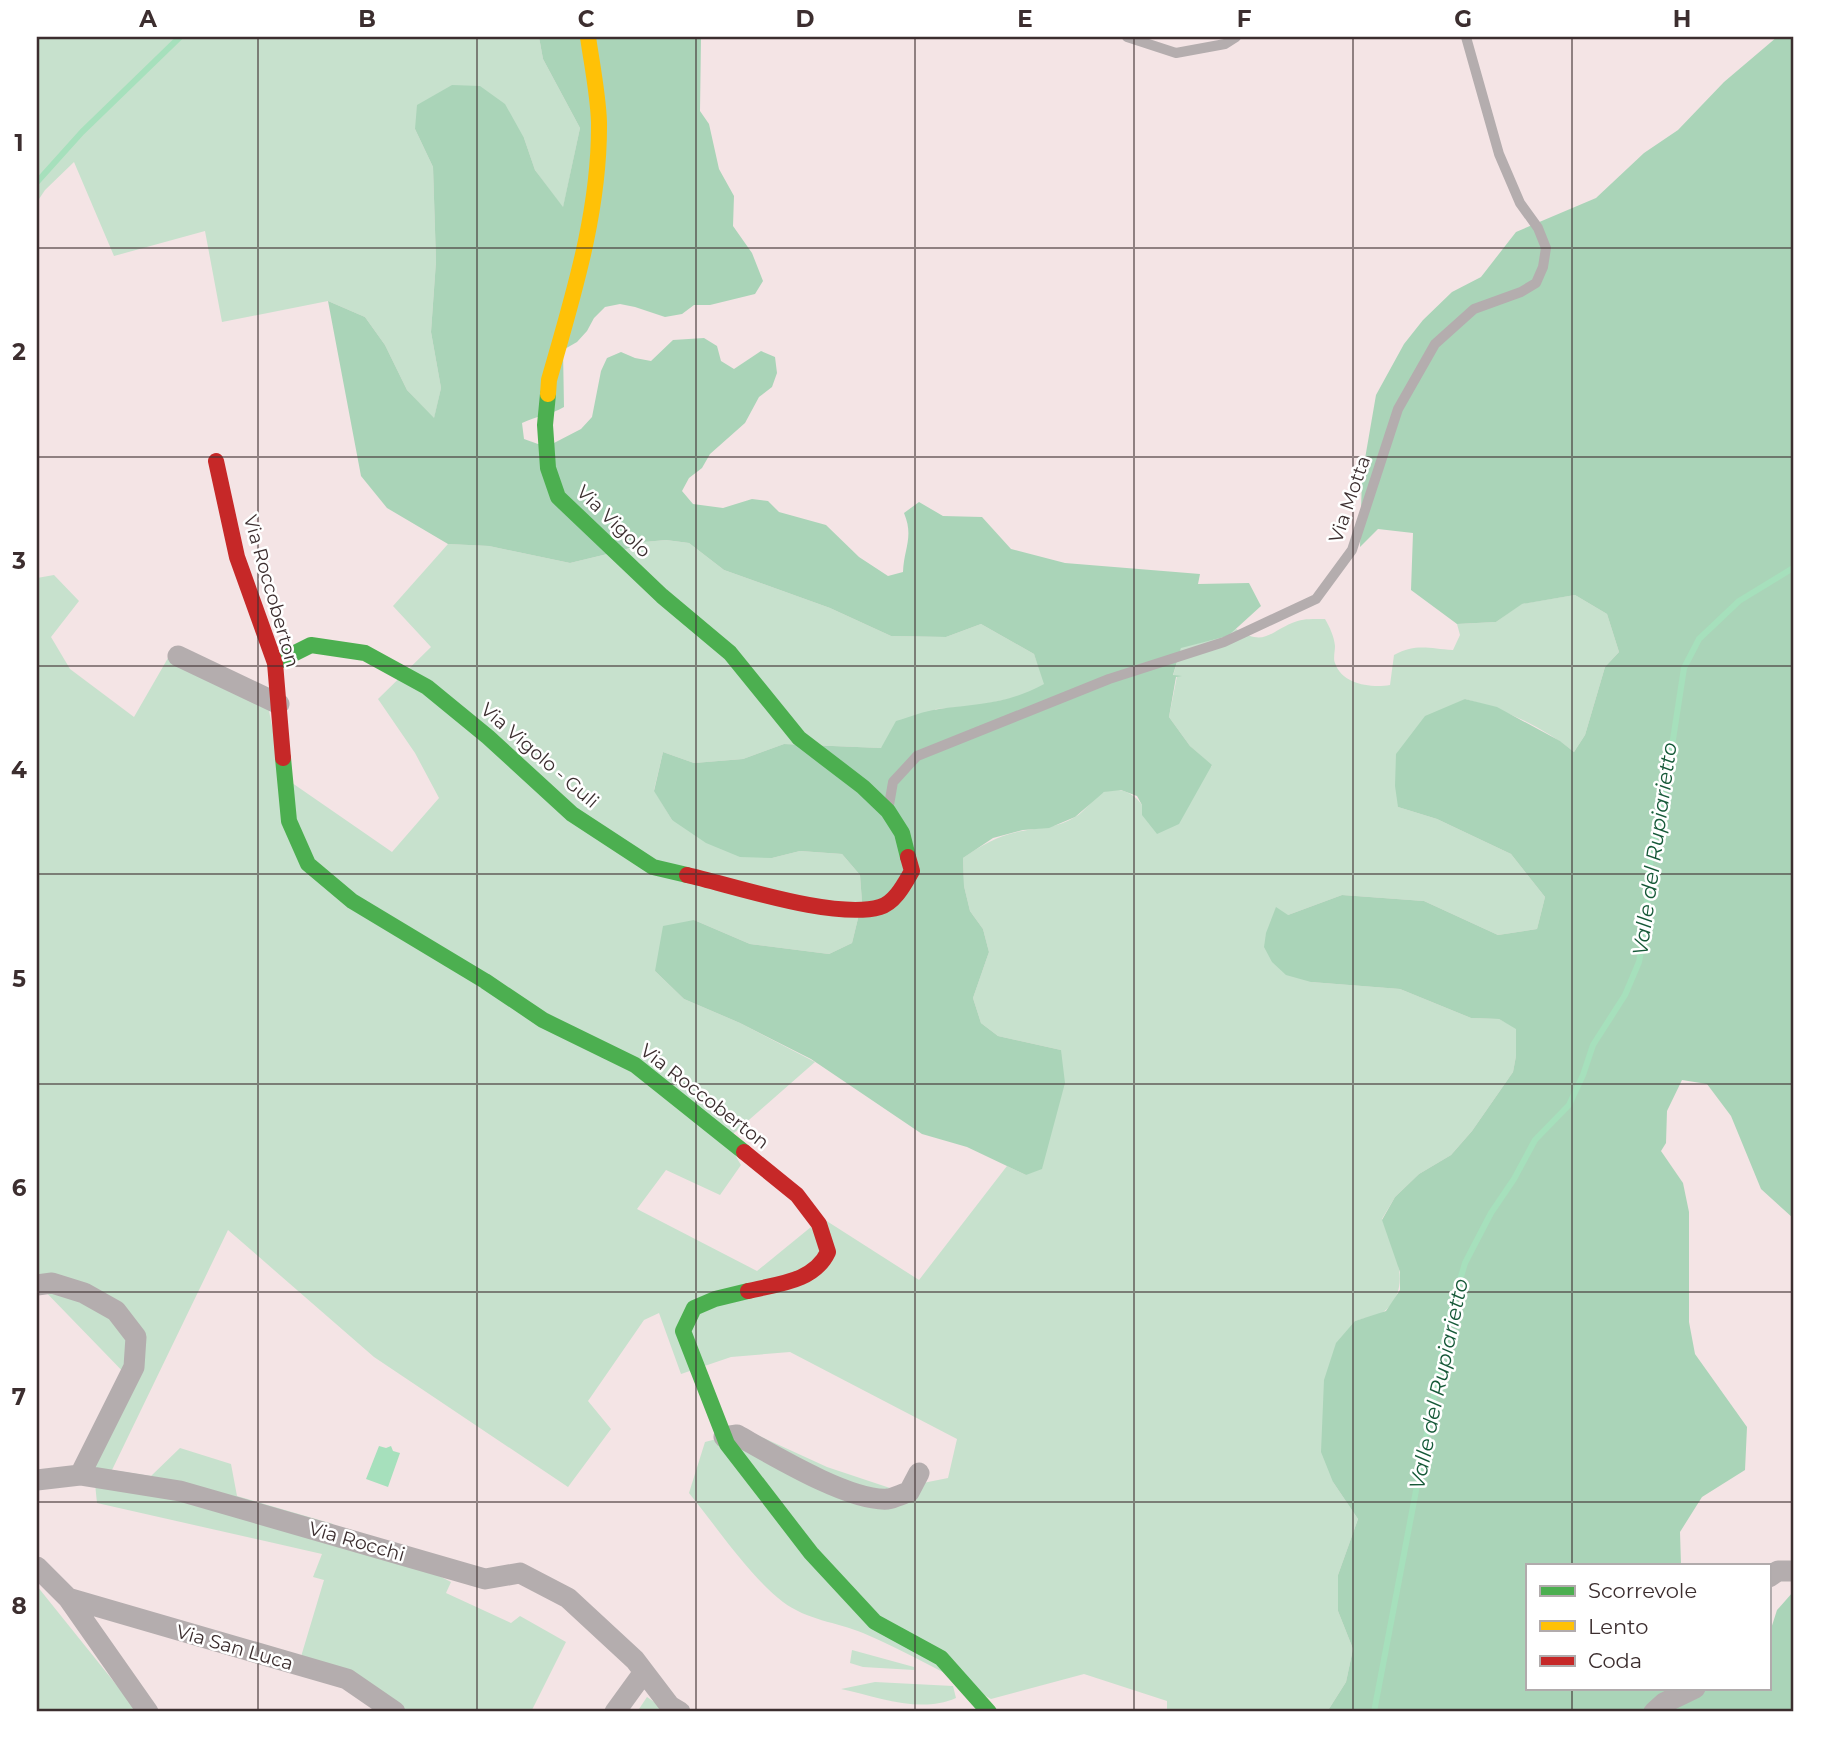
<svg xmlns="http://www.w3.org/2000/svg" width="1830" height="1749" viewBox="0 0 1830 1749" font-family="Montserrat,sans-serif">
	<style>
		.green { fill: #c7e1cd }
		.forest { fill: #aad4b8 }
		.water { fill: #a6e0bc }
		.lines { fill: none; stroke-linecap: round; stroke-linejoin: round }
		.stream { stroke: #a6e0bc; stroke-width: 6 }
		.lane { stroke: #b4adae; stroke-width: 10 }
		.street { stroke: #b4adae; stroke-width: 21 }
		.fast { stroke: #4caf50; stroke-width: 16 }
		.slow { stroke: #ffc107; stroke-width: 16 }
		.jam { stroke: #c62828; stroke-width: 16 }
		.grid { fill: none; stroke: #3c2e2f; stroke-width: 2; stroke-opacity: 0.55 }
		.labels { text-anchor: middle; stroke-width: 5; stroke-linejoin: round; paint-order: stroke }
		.street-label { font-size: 19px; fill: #3c2e2f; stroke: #fff }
		.water-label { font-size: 21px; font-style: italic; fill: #165938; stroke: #fff }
		.neatline { fill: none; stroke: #3c2e2f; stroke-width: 2.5 }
		.grid-label { font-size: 23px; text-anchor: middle; font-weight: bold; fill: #3c2e2f }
	</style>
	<rect width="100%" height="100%" fill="#f4e4e5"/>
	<!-- green -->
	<path class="green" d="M 37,37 L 539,37 L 543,59 L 580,128 L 563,208 L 535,170 L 524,138 L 415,129 L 433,167 L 436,261 L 431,332 L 441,388 L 434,419 L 407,390 L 385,345 L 365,317 L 328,301 L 222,322 L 205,231 L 114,256 L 74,162 L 45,190 L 37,202 Z
		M 666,540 L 689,543 L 724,570 L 830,608 L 891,636 L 946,637 L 981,624 L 1034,654 L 1045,684 L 1023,696 L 975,706 L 936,709 L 881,748 L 784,744 L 743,759 L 694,763 L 663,752 L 654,790 L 672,820 L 772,858 L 800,851 L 842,854 L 860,875 L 862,902 L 852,943 L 829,954 L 750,944 L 694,920 L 655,971 L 684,999 L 740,1023 L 815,1062 L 726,1140 L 741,1165 L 720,1195 L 666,1170 L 637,1209 L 757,1271 L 822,1218 L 919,1280 L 1007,1166 L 1026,1175 L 1061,1050 L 998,1036 L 981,1023 L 973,998 L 989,952 L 983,929 L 970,911 L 964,886 L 963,858 C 982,845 999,835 1022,831 C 1041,827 1058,828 1075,817 C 1086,811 1093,797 1104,792 C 1119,786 1134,793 1142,805 L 1212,766 L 1190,746 L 1169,717 L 1177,676 L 1173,676 L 1181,647 L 1228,636 L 1236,629 C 1264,646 1267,634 1292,623 C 1302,618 1314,619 1325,619 C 1330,628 1334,636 1335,646 C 1335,651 1333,659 1335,663 C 1342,685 1372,688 1390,685 L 1394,655 C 1417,643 1429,649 1453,650 L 1460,635 L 1457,624 L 1496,622 L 1521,604 L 1575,595 L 1607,614 L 1619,652 L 1605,667 L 1585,735 L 1574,752 C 1543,727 1504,709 1465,699 L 1398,807 L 1437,819 L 1511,854 L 1545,897 L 1537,929 L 1498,935 L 1424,901 L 1342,895 L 1288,915 L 1311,982 L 1400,989 L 1471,1018 L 1499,1019 L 1516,1028 L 1516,1056 L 1513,1072 L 1472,1131 L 1451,1155 L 1419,1174 L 1395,1197 L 1382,1219 C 1393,1247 1413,1284 1387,1309 C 1380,1316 1364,1318 1355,1321 L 1333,1482 L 1358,1519 L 1338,1575 L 1338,1611 L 1353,1649 L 1346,1682 L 1327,1712 L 1167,1712 L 1167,1701 L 1084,1674 L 991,1699 C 949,1675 907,1652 863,1633 C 836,1622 807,1620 783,1602 C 750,1577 716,1526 689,1493 L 705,1442 L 724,1437 L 753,1433 L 827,1467 L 893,1489 L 948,1478 L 957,1439 L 790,1352 L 731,1357 L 681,1374 L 659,1313 L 644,1320 L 588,1401 L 611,1429 L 568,1487 L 374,1357 L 228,1230 L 112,1470 L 151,1476 L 180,1448 L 231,1464 L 237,1496 L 333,1524 L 330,1534 L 410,1561 L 451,1582 L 446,1593 L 511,1623 L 520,1616 L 566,1642 L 531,1712 L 399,1712 L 300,1660 L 324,1580 L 313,1577 L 322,1554 L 97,1503 L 93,1464 L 132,1381 L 37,1283 L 37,578 L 54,575 L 79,601 L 51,637 L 70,669 L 134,717 L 168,658 L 267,701 L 282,776 L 392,852 L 439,798 L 415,753 L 378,699 L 431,647 L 393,606 L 448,544 L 489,546 L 570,563 L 624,550 L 644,542 Z
		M 37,1586 L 135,1708 L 135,1712 L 37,1712 Z
		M 852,1650 L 914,1667 L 914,1670 L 863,1667 L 850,1663 Z
		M 875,1682 L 953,1686 L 956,1698 C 920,1714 879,1697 841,1689 Z
		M 647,1697 L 669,1712 L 637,1712 Z"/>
	<!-- forest -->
	<path class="forest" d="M 539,37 L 701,37 L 700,111 L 709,124 L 719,169 L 734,196 L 733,226 L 752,253 L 763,281 L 755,294 L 710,305 L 694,305 L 682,314 L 665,317 L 635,307 L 620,304 L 605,307 L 594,318 L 587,331 L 577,342 L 563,350 L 564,407 C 550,415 536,416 522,423 L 524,439 L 538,444 L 554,443 L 581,429 L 592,417 L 601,371 L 607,358 L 621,352 L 635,358 L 651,361 L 673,340 L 704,338 L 717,346 L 721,361 L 734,369 L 761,351 L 775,357 L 777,373 L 772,387 L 759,397 L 745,423 L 710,454 L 702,468 L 689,478 L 682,491 L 693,504 L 723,508 L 752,499 L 768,501 L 779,512 L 826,525 L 859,557 L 888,576 L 903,572 C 904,548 914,537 904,513 L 919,502 L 943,516 L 982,517 L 1011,549 L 1065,563 L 1200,574 L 1198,584 L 1249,583 L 1261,606 L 1228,636 L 1181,648 L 1173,675 L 1182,676 L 1176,677 L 1169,717 L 1190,746 L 1212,765 L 1179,824 L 1157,834 L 1142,815 L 1142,805 L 1137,796 L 1121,790 L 1104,792 L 1075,817 L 1049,828 L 1023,830 L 993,838 L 963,858 L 964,886 L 970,911 L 983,929 L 989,952 L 973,998 L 981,1023 L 998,1036 L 1061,1050 L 1065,1083 L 1042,1169 L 1026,1175 L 967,1147 L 922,1134 L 811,1059 L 740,1023 L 684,999 L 655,971 L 663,926 L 694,920 L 750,944 L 829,954 L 852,943 L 862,902 L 860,875 L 842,854 L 800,851 L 772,858 L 740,857 L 706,843 L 672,820 L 654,791 L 663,752 L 694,763 L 743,759 L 784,744 L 881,748 L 896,721 C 910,717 924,711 939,709 C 978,704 1008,704 1044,684 L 1034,654 L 981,624 L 946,637 L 891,636 L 830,608 L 724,570 L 689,543 L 666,540 L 644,542 L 624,550 L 570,563 L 489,546 L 448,544 L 387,508 L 361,476 L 328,301 L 365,317 L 385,345 L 407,390 L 434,418 L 441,388 L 431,332 L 436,261 L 433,167 L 415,129 L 417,105 L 452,85 L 480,86 L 505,104 L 524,138 L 535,170 L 563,207 L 580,128 L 543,59 Z
		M 1777,37 L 1793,37 L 1793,1218 L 1761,1189 L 1731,1116 L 1707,1084 L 1682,1080 L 1667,1111 L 1666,1143 L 1661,1151 L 1683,1183 L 1689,1212 L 1689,1322 L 1695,1354 L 1747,1427 L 1745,1470 L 1702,1497 L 1680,1532 L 1681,1565 L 1527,1565 L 1527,1688 L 1769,1688 L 1769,1635 L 1777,1610 L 1793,1592 L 1793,1712 L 1327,1712 L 1346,1682 L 1353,1649 L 1338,1611 L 1338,1575 L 1358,1519 L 1333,1482 L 1321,1452 L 1324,1380 L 1336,1343 L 1355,1321 L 1386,1311 L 1400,1290 L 1400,1272 L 1382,1220 L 1395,1197 L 1419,1174 L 1451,1155 L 1472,1131 L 1513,1072 L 1516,1056 L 1516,1029 L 1499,1019 L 1471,1018 L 1400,989 L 1311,982 L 1286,975 L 1272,962 L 1264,947 L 1266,933 L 1276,907 L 1288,915 L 1342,895 L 1424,901 L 1498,935 L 1537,929 L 1545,897 L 1511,854 L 1437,819 L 1398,807 L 1395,786 L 1396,754 L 1425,716 L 1465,699 L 1497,707 L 1560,741 L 1574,752 L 1585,735 L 1605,667 L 1619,652 L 1607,614 L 1575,595 L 1522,604 L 1496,622 L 1457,624 L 1411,590 L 1413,533 L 1378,529 L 1360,547 L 1362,476 L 1376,395 L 1404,344 L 1423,320 L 1452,292 L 1481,277 L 1516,232 L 1596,198 L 1644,153 L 1678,130 L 1724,82 Z"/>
	<!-- water -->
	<path class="water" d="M 379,1446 L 386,1448 L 391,1446 L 393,1451 L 400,1453 L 388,1487 L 366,1479 Z"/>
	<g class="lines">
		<!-- stream -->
		<path class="stream" d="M 37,182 L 82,132 L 180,37
			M 1374,1712 L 1448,1322 L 1465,1263 L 1491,1213 L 1514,1179 L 1535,1140 L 1569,1105 L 1583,1075 L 1593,1045 L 1625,995 L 1639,962 L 1645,929 L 1651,854 L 1668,772 L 1684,668 L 1699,639 L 1739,601 L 1793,568"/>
		<!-- lane -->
		<path class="lane" d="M 1127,37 L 1176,53 L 1225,44 L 1236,37
			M 889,805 L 893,782 L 917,756 L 1109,679 L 1224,642 L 1316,599 L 1352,550 L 1398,409 L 1435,344 L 1474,309 L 1521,292 L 1536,283 L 1543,267 L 1546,248 L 1538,228 L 1520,203 L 1499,154 L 1466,37"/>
		<!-- street -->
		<path class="street" d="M 178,656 L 279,704
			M 37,1285 L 52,1283 L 84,1293 L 116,1311 L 136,1337 L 134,1367 L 80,1475
			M 724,1437 L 737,1435 C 771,1454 850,1502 888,1499 C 894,1498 902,1494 909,1492 L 919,1473
			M 37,1480 L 80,1475 L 180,1491 L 485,1579 L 520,1573 L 568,1598 L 635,1660 L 670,1706 L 680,1712
			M 37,1567 L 68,1598 L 148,1712
			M 1769,1577 L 1778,1571 L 1793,1571
			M 68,1598 L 347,1679 L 395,1712
			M 615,1712 L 644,1672
			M 1654,1712 L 1664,1703 L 1695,1688"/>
		<!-- fast -->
		<path class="fast" d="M 548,394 L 545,425 L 548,468 L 558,497 L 662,596 L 730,653 L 799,738 L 863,787 L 888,811 L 902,833 L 908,857
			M 275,663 L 311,645 L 365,653 L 427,687 L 488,737 L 572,814 L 653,867 L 687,875
			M 283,758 L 289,821 L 308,864 L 352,901 L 485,981 L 543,1020 L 635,1065 L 744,1152
			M 748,1291 L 715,1299 L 694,1308 L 683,1331 L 727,1444 L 811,1553 L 875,1622 L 941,1658 L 989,1712"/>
		<!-- slow -->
		<path class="slow" d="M 548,394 L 549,380 C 573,296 600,211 599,122 C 598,94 592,65 588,37"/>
		<!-- jam -->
		<path class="jam" d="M 216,461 L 237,557 L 275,663 L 283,758
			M 687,875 C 735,886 835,920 880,907 C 895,903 905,883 912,871 L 908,857
			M 744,1152 L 797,1195 L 819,1224 L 828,1252 C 814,1282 777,1284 748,1291"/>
	</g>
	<!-- grid -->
	<path class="grid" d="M 258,37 L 258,1712M 477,37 L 477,1712M 696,37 L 696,1712M 915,37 L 915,1712M 1134,37 L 1134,1712M 1353,37 L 1353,1712M 1572,37 L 1572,1565M 37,248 L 1793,248M 37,457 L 1793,457M 37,666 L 1793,666M 37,874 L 1793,874M 37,1084 L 1793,1084M 37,1292 L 1793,1292M 37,1502 L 1793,1502M 1572,1688 L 1572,1712"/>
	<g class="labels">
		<!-- street labels -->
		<g class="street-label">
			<text transform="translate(1349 499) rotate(-71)" y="7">Via Motta</text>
			<text transform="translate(614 521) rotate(44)" y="7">Via Vigolo</text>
			<text transform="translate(272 591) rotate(74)" y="7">Via Roccoberton</text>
			<text transform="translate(540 755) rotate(41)" y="7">Via Vigolo - Guli</text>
			<text transform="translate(705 1096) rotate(38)" y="7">Via Roccoberton</text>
			<text transform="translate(357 1541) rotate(16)" y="7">Via Rocchi</text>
			<text transform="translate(235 1647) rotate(16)" y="7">Via San Luca</text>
		</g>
		<!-- water labels -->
		<g class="water-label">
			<text transform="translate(1655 849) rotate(-82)" y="7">Valle del Rupiarietto</text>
			<text transform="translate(1439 1384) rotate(-78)" y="7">Valle del Rupiarietto</text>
		</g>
	</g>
	<!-- border -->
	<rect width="1830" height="1749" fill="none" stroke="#ffffff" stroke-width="77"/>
	<!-- legend -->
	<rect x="1526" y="1564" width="245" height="126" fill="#ffffff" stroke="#b1abac" stroke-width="2"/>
	<rect x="1540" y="1586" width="35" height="10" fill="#4caf50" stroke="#b1abac" stroke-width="2"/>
	<text x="1588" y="1598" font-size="21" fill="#3c2e2f">Scorrevole</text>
	<rect x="1540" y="1621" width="35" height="10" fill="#ffc107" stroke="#b1abac" stroke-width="2"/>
	<text x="1588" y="1634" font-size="21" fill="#3c2e2f">Lento</text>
	<rect x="1540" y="1656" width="35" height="10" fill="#c62828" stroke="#b1abac" stroke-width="2"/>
	<text x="1588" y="1668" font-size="21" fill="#3c2e2f">Coda</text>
	<rect x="38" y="38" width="1754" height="1672" class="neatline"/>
	<g class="grid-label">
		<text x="148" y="27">A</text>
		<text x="367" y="27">B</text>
		<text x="586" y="27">C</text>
		<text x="805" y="27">D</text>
		<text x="1025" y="27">E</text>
		<text x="1244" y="27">F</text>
		<text x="1463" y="27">G</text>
		<text x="1682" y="27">H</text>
		<text x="19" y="151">1</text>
		<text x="19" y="360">2</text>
		<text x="19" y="569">3</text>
		<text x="19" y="778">4</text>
		<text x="19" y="987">5</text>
		<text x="19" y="1196">6</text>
		<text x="19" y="1405">7</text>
		<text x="19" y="1614">8</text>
	</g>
</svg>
